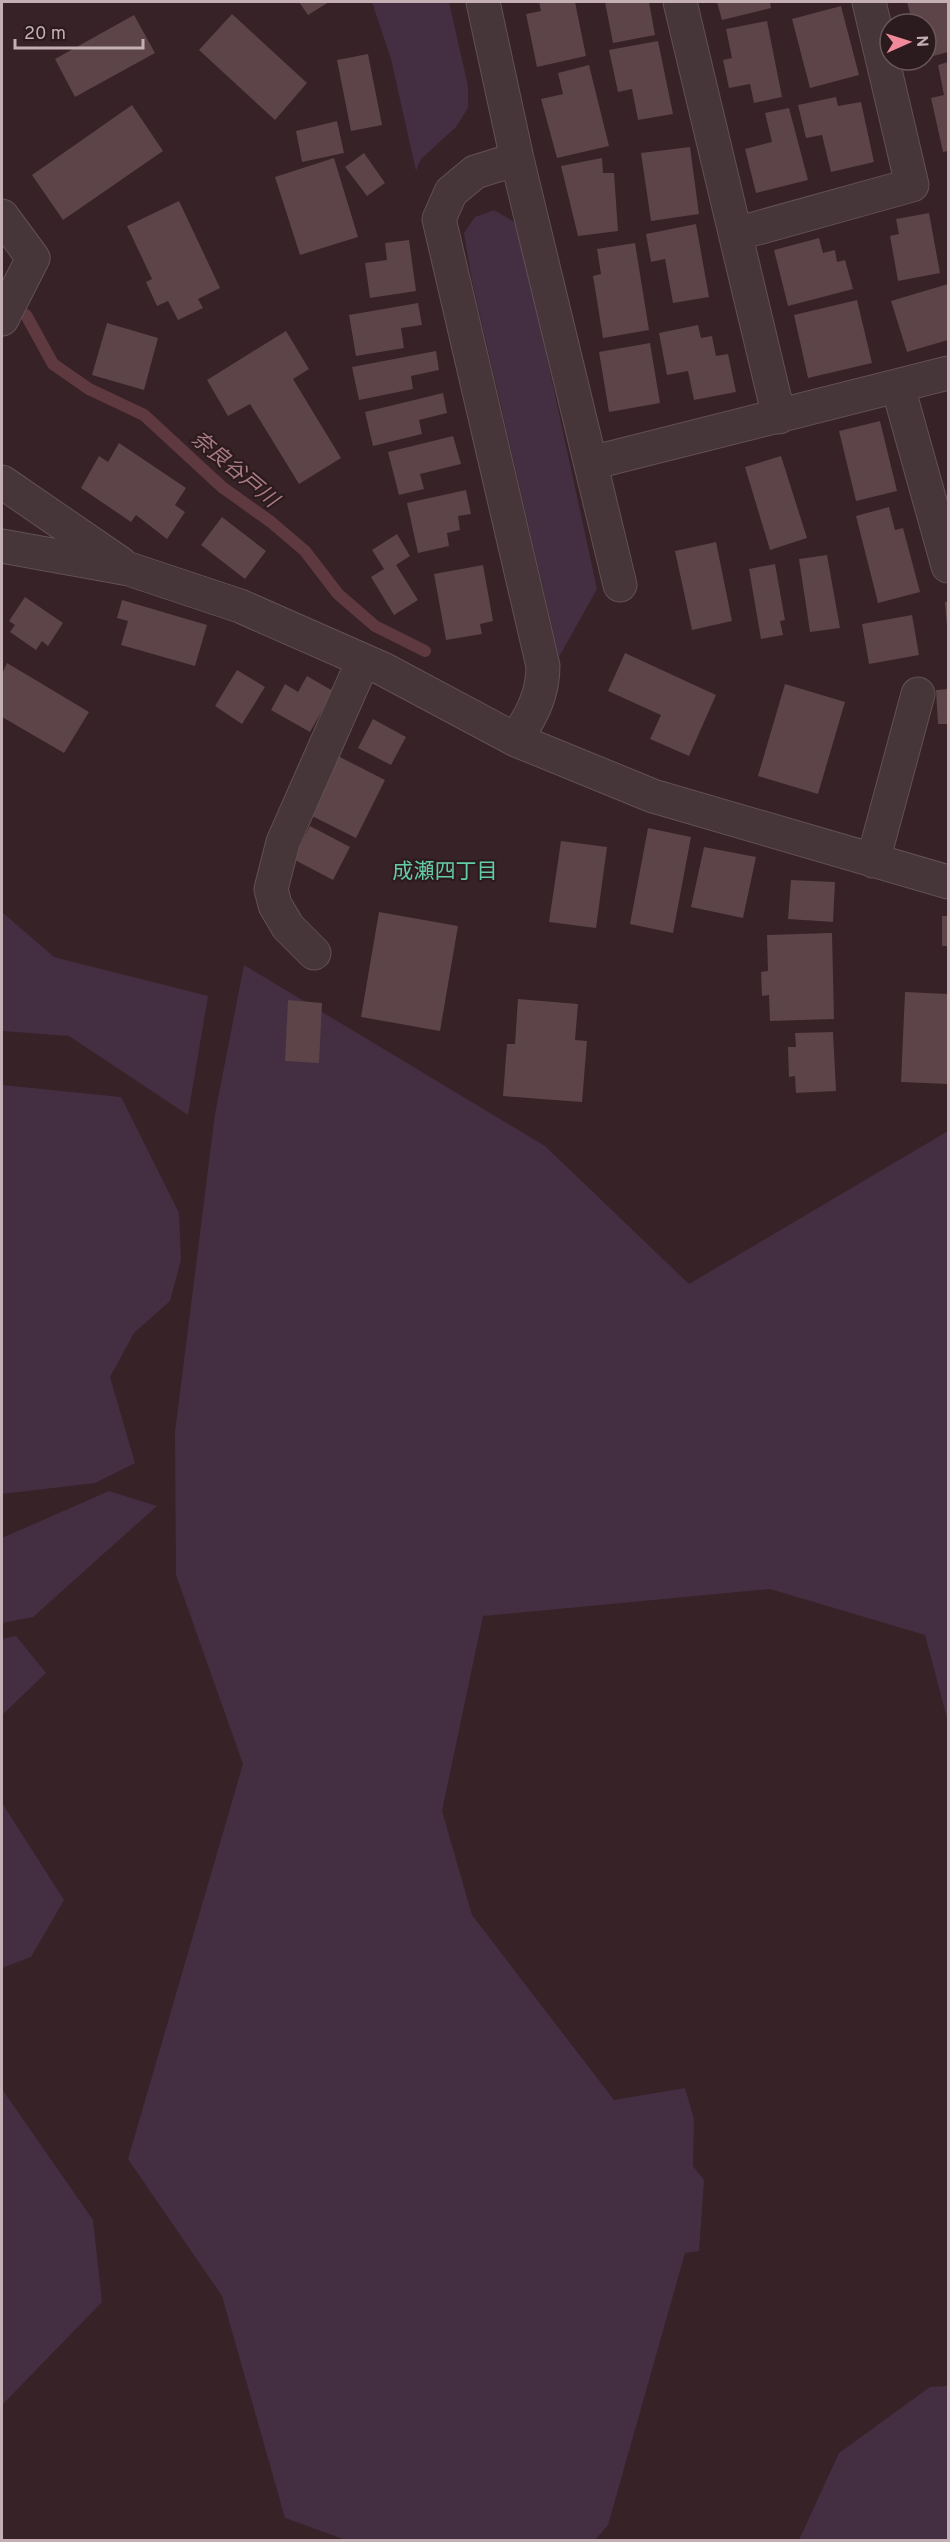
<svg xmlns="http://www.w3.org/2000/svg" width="950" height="2542" viewBox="0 0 950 2542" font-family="Overpass,'Noto Sans JP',sans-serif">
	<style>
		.green { fill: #432f41 }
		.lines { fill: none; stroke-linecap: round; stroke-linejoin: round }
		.stream { stroke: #5f3940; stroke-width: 12 }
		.building { fill: #5c4449 }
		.minor-casing { stroke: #625054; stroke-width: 35 }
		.minor { stroke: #473639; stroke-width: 33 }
		.labels { text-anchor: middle; stroke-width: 4.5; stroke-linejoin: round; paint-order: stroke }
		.water-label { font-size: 21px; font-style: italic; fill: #aa7b85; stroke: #2c1b1e }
		.neighbourhood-label { font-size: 21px; fill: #64cba7; stroke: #2c1b1e }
	</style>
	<rect width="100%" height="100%" fill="#372227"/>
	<!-- green -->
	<path class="green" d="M 372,2 L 449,2 L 468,86 L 468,108 L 456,127 L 421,159 L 416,171 L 391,59 Z
		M 494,210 L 518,224 L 597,589 L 559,657 L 472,281 L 464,233 L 475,217 Z
		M 2,912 L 54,957 L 208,996 L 188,1115 L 69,1036 L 2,1031 Z
		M 244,965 L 545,1146 L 689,1284 L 948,1131 L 948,1722 L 925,1635 L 770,1589 L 483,1616 L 442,1811 L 472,1915 L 614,2100 L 685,2088 L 694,2119 L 693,2166 L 704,2180 L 699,2251 L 685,2253 L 608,2525 L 595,2540 L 346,2540 L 285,2518 L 222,2296 L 128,2159 L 243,1764 L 176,1575 L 175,1432 L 215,1114 Z
		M 2,1085 L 121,1097 L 179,1213 L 181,1260 L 170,1301 L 134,1333 L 110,1377 L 135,1463 L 95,1483 L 2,1494 Z
		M 109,1491 L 157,1506 L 33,1617 L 2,1623 L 2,1538 Z
		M 16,1636 L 46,1673 L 2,1715 L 2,1639 Z
		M 2,1803 L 64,1900 L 31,1957 L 2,1968 Z
		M 2,2089 L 93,2220 L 102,2302 L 2,2405 Z
		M 948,2386 L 948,2540 L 799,2540 L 839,2453 L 930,2387 Z"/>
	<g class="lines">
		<!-- stream -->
		<path class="stream" d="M 26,315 L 53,364 L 89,389 L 144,415 L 222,487 L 271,522 L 305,551 L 338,594 L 375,626 L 425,651"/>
	</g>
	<!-- building -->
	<path class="building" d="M 299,2 L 329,2 L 308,15 Z
		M 539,2 L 575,2 L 586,56 L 537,67 L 526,14 L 541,11 Z
		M 605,2 L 649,2 L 655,35 L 613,43 Z
		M 717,2 L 770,2 L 771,8 L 722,20 Z
		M 907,2 L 948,2 L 948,52 L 926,58 L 926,24 L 905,24 L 904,19 L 911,17 Z
		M 841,6 L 859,75 L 810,88 L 792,19 Z
		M 232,14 L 307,83 L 275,120 L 199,50 Z
		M 134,15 L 155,53 L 75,97 L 55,59 Z
		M 767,21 L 782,97 L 754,103 L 750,84 L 729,88 L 723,60 L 732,58 L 726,29 Z
		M 658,41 L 673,114 L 638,120 L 632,89 L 618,92 L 609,50 Z
		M 368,54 L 382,125 L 351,131 L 337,60 Z
		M 948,62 L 948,151 L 943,152 L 931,98 L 944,95 L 938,65 Z
		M 589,65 L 609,146 L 557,158 L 541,99 L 563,94 L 558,73 Z
		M 836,97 L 838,106 L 861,102 L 874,162 L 831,172 L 822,135 L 806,138 L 798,105 Z
		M 132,105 L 163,151 L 63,220 L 32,175 Z
		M 789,108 L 808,180 L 756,193 L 745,149 L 772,142 L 765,113 Z
		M 337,121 L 344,153 L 302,162 L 296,131 Z
		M 690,147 L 699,214 L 651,221 L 641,153 Z
		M 364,153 L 385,183 L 367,196 L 345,167 Z
		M 334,158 L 358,237 L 300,255 L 275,177 Z
		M 602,158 L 603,173 L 614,173 L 618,231 L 578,236 L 561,166 Z
		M 179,201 L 220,288 L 198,299 L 203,308 L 178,320 L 168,301 L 157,306 L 146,282 L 152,279 L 127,226 Z
		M 929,213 L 940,273 L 898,281 L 890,236 L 899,234 L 896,219 Z
		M 696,224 L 709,297 L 673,303 L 665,259 L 651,262 L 646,234 Z
		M 819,238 L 823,253 L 835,250 L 837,262 L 845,260 L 853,289 L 788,306 L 774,250 Z
		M 409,240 L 416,291 L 370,298 L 365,263 L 387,260 L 385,243 Z
		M 635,243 L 649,330 L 603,338 L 593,276 L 601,274 L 597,249 Z
		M 948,284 L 948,340 L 907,352 L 891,301 Z
		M 857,300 L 872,363 L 808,378 L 794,315 Z
		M 418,303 L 422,325 L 401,328 L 404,348 L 356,356 L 349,315 Z
		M 107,323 L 158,338 L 144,390 L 92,375 Z
		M 698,325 L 701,338 L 712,336 L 716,356 L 728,354 L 736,392 L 694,400 L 688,371 L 667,375 L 659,333 Z
		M 286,331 L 309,369 L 293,379 L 341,458 L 299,484 L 250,404 L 228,416 L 207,380 Z
		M 650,343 L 660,403 L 609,412 L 599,352 Z
		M 436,351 L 439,370 L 411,376 L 413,389 L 359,400 L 352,367 Z
		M 443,393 L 447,413 L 419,420 L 422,434 L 373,446 L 365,412 Z
		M 880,421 L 897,491 L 856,501 L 839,431 Z
		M 453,436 L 461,464 L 420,474 L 424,489 L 399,495 L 388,452 Z
		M 119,443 L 186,488 L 175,505 L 185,512 L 167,539 L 136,515 L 131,522 L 81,488 L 99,456 L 108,462 Z
		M 781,456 L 807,538 L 770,550 L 745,467 Z
		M 466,490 L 471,514 L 458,516 L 460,530 L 447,533 L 449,546 L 418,553 L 407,503 Z
		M 889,507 L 895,530 L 903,528 L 920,592 L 878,603 L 856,516 Z
		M 222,517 L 266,551 L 245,579 L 201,545 Z
		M 397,534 L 410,556 L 396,565 L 418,600 L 394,615 L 371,577 L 384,569 L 372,550 Z
		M 716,542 L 732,621 L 692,630 L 675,551 Z
		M 827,555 L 840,628 L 810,632 L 799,559 Z
		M 775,564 L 785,620 L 780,621 L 783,635 L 761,639 L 749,569 Z
		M 483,565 L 493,621 L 480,624 L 482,634 L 446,640 L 434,574 Z
		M 25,597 L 63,623 L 48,646 L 42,641 L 36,650 L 10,632 L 15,625 L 9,621 Z
		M 122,600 L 207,625 L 195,666 L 121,645 L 128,621 L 117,618 Z
		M 945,602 L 948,602 L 948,626 L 947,626 Z
		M 912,615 L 919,655 L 869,664 L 862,624 Z
		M 625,653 L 716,695 L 689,756 L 650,739 L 661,715 L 608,691 Z
		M 7,663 L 89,712 L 64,753 L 2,717 L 2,674 Z
		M 237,670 L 265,687 L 242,724 L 215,706 Z
		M 307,676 L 333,691 L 310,732 L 271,710 L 285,684 L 298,692 Z
		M 785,684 L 845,702 L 818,794 L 758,776 Z
		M 948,689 L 948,724 L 938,724 L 936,690 Z
		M 373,719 L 406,737 L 391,765 L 358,748 Z
		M 338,756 L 385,780 L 356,838 L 308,814 Z
		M 310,826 L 350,847 L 333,880 L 293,859 Z
		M 648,828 L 691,837 L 673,933 L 630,924 Z
		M 561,841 L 607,847 L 596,928 L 549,922 Z
		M 704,847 L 756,857 L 743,918 L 691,907 Z
		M 791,880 L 835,882 L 833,922 L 788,919 Z
		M 379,912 L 458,926 L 440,1031 L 361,1017 Z
		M 942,916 L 948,916 L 948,946 L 942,946 Z
		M 832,933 L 834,1019 L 770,1021 L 769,995 L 762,996 L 761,972 L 768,971 L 767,935 Z
		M 905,992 L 948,994 L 948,1084 L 901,1082 Z
		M 518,999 L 578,1004 L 575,1040 L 587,1041 L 582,1102 L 503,1096 L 507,1044 L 515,1044 Z
		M 288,1000 L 322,1003 L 319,1063 L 285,1061 Z
		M 833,1032 L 836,1091 L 796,1093 L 795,1076 L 789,1077 L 788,1047 L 796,1047 L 795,1033 Z"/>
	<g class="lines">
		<!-- minor casing -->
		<g class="minor-casing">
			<path id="minor" d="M 483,2 L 517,159 L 620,585
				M 680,2 L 779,417
				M 2,216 L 33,258 L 2,319
				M 736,234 L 912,185 L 869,2
				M 898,387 L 948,566
				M 591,463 L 948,373
				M 2,482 L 120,563
				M 2,546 L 129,569 L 240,606 L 383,669 L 516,740 L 653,796 L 948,882
				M 516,740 C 531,715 543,696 543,666 L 439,219 L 451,192 L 475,172 L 517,159
				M 873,861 L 918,694
				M 314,953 L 288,927 L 275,905 L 271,889 L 283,842 L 363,661"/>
		</g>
		<!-- minor -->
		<use href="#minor" class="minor"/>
	</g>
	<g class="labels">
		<!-- water labels -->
		<g class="water-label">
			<text transform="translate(235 469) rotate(40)" y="7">奈良谷戸川</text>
		</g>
		<!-- neighbourhood labels -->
		<g class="neighbourhood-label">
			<text x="445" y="878">成瀬四丁目</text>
		</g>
	</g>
	<!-- border -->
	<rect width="950" height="2542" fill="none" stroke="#c4b0b4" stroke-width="6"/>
	<!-- north arrow -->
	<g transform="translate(908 42) rotate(87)"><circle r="28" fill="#2c1b1e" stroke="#69575a" stroke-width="1.5"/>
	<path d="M0-4.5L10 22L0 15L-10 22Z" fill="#f08a9b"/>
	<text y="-9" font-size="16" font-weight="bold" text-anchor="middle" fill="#c4b0b4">N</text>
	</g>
	<!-- scale -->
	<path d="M15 39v9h128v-9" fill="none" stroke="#c4b0b4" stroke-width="3"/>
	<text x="24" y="39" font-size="18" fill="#c4b0b4" stroke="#2c1b1e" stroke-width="4.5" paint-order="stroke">20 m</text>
</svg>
